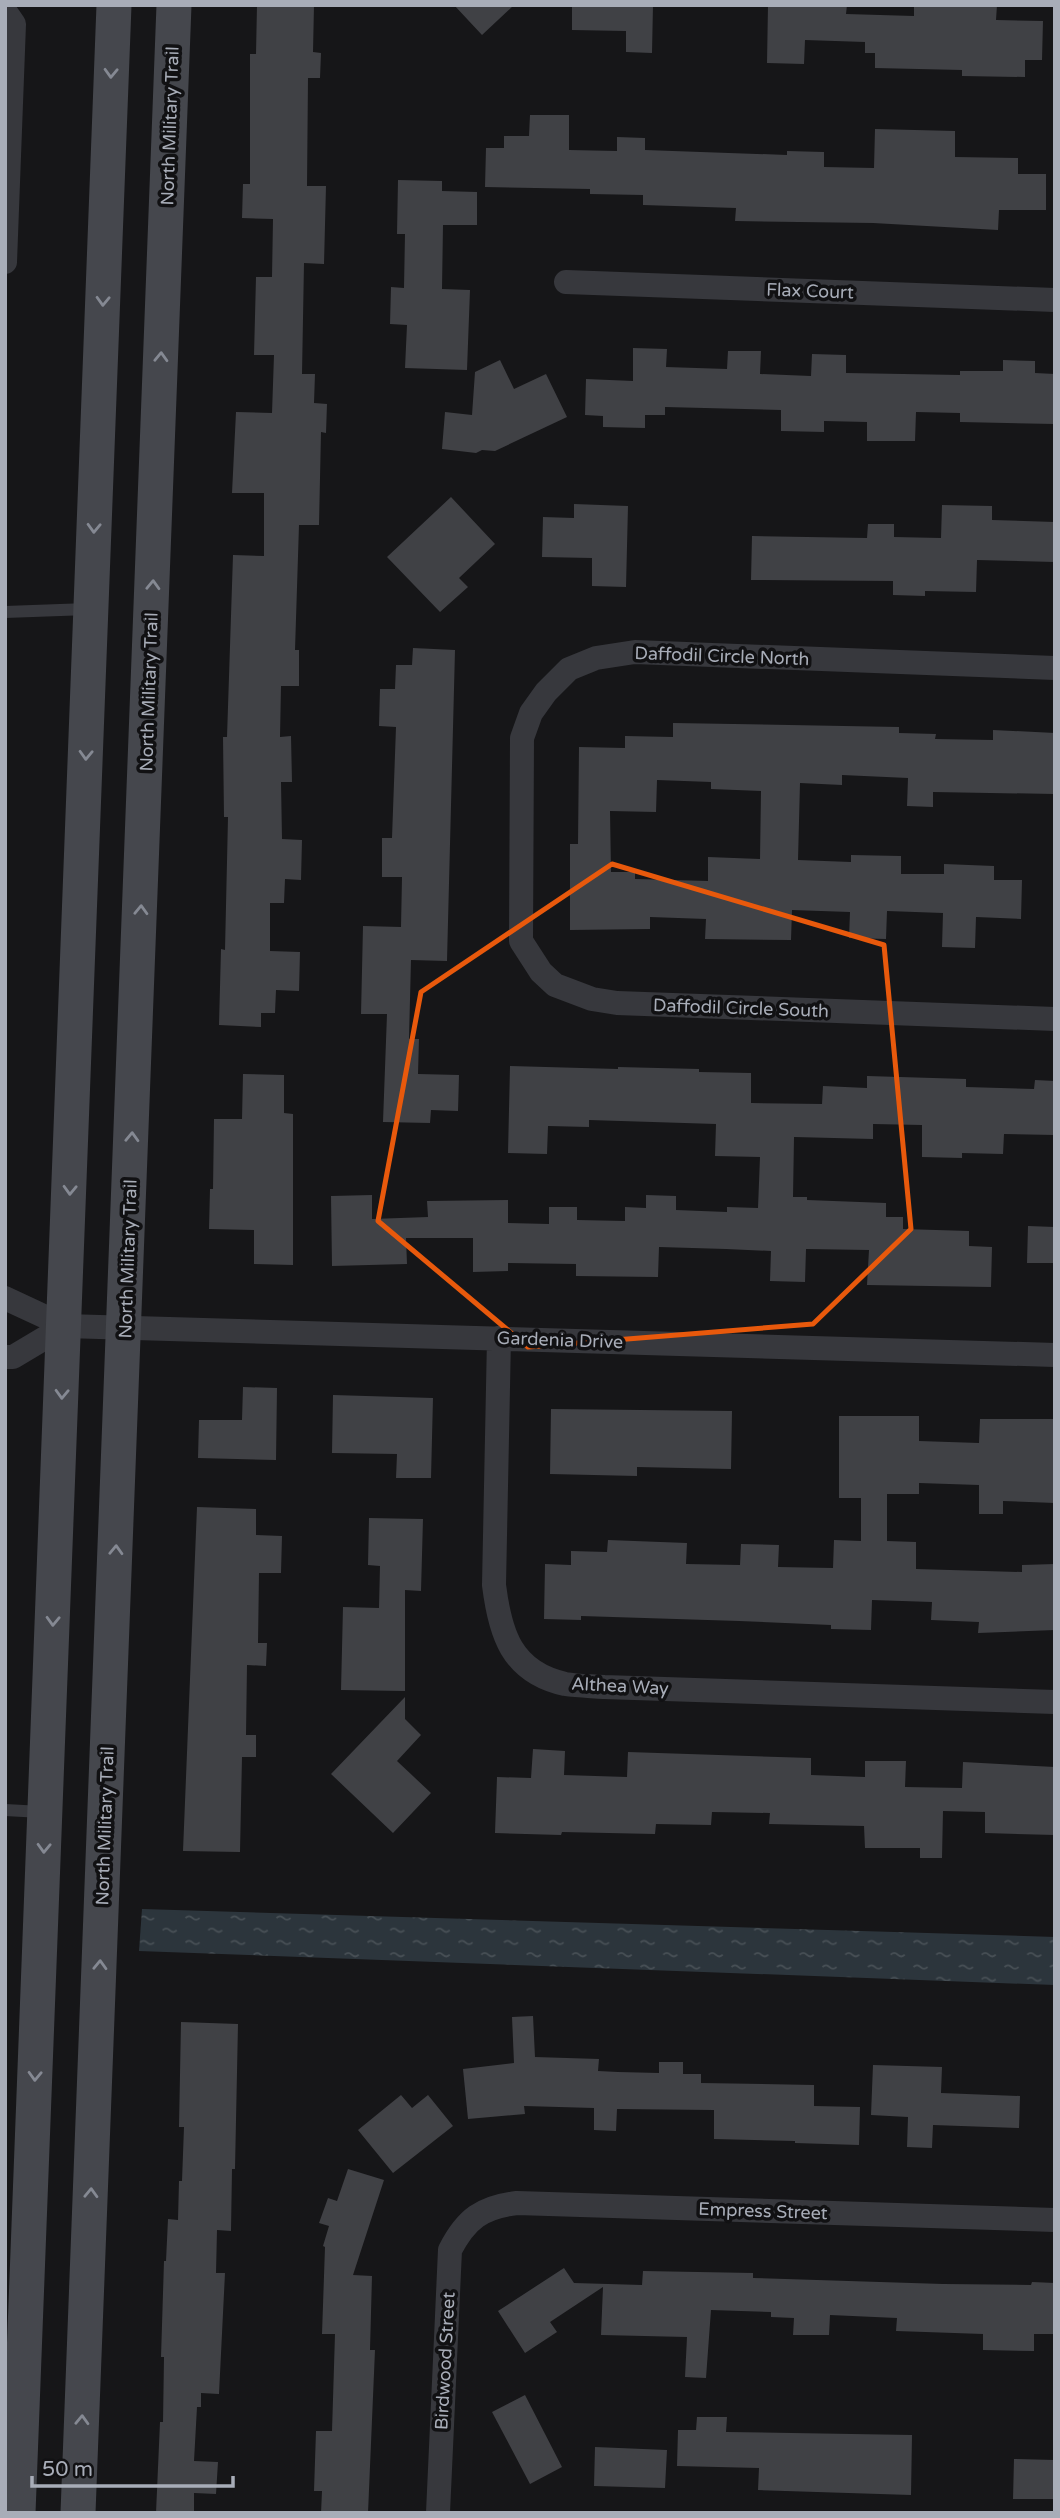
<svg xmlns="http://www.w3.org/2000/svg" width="1060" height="2518" viewBox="0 0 1060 2518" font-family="'Varela Round',sans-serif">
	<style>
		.water { fill: url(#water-ripples) }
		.building { fill: #404145; fill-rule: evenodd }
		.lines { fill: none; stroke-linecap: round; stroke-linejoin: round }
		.lane { stroke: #37383d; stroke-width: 12 }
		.street { stroke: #37383d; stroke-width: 24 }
		.secondary { stroke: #45474d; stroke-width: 35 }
		.oneway { stroke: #858993 }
		.marked { fill: none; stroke: #e8590c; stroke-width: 5; stroke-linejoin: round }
		.labels { text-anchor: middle; stroke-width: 7; stroke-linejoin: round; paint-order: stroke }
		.street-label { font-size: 18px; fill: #a8adb8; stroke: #111113 }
	</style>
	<defs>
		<pattern id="water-ripples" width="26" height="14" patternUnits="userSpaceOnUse" patternTransform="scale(1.75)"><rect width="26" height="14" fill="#2c353c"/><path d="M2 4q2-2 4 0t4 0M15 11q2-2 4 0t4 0" fill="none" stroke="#485056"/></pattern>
	</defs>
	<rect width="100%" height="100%" fill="#161618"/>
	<!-- water -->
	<path class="water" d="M 142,1909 L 1055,1937 L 1055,1985 L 139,1951 Z"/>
	<!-- building -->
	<path class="building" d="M 257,5 L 314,5 L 313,52 L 321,53 L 320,78 L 308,78 L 307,186 L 326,186 L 324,264 L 304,263 L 302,374 L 315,374 L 314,403 L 327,404 L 326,433 L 321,432 L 319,525 L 299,525 L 295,650 L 299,650 L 299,686 L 281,686 L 280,737 L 291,736 L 292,782 L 281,782 L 282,839 L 302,840 L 301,880 L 285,879 L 284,903 L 270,903 L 270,951 L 300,952 L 299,991 L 276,990 L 275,1013 L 261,1013 L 261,1027 L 219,1025 L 221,949 L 225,950 L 228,817 L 224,817 L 223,737 L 227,737 L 233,555 L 264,556 L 264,493 L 232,493 L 236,412 L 272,413 L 274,355 L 254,355 L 256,277 L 272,277 L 273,219 L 242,218 L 243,184 L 250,184 L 250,54 L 256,54 Z
		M 454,5 L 514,5 L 482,35 Z
		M 572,5 L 653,5 L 652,53 L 626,52 L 626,31 L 572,30 Z
		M 768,5 L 847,5 L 846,14 L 914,16 L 914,5 L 997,5 L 996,20 L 1043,21 L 1042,60 L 1025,60 L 1025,77 L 962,76 L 962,70 L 875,68 L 875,53 L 865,53 L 865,42 L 805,40 L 804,64 L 767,63 Z
		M 530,115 L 569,115 L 569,150 L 617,151 L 617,137 L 645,138 L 645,150 L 787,155 L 787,151 L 824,152 L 824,167 L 874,168 L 875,129 L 955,131 L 955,157 L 1018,158 L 1018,174 L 1046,174 L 1046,210 L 999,210 L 998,230 L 873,223 L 735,221 L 736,208 L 643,205 L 643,195 L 590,194 L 590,189 L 485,187 L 486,148 L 504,148 L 504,136 L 529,136 Z
		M 398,180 L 442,181 L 442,191 L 477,192 L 477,225 L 443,225 L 442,289 L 470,290 L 467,370 L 405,368 L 407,325 L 390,324 L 391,287 L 404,288 L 405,234 L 397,234 Z
		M 633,348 L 667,349 L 666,367 L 727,369 L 728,351 L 761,351 L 760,374 L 811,376 L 812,354 L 846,355 L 846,373 L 960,375 L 960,371 L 1003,371 L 1003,360 L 1035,361 L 1035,373 L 1055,374 L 1055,424 L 960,422 L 960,413 L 916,412 L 915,441 L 867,441 L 867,422 L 824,421 L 824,432 L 781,431 L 781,410 L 665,407 L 665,415 L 645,415 L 645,428 L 603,427 L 603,416 L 585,415 L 586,379 L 633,381 Z
		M 500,360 L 514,389 L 546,374 L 567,417 L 495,451 L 482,450 L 476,453 L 442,449 L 445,412 L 472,415 L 475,372 Z
		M 451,497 L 495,544 L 459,578 L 468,587 L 440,612 L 387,557 Z
		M 574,504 L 628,506 L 626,587 L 592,586 L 592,558 L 542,557 L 543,517 L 574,518 Z
		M 942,505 L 992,506 L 992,520 L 1055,522 L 1055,562 L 977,560 L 976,592 L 925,591 L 925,596 L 893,595 L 893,581 L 751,580 L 752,536 L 867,538 L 868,524 L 894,524 L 894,537 L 941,538 Z
		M 413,648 L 455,650 L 447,961 L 411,960 L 409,1039 L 419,1039 L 418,1074 L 459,1075 L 458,1111 L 431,1110 L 430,1123 L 383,1122 L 387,1014 L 361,1014 L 363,926 L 401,927 L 402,877 L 382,877 L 382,838 L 392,838 L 396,727 L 379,726 L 380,689 L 395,689 L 396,665 L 412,665 Z
		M 673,723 L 899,727 L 899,733 L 936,734 L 935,739 L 993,740 L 993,730 L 1055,733 L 1055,794 L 933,792 L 933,807 L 907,806 L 908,778 L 842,775 L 842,785 L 800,783 L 798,860 L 851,862 L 851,855 L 901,856 L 901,874 L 944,874 L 944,864 L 994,866 L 994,880 L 1022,880 L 1021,919 L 976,917 L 975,948 L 942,947 L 943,913 L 887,911 L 886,939 L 849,938 L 850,912 L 792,910 L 791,940 L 705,939 L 706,919 L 650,917 L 650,929 L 570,930 L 570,844 L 578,844 L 579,747 L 625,748 L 625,736 L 673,737 ZM 657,780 L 711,782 L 711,789 L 761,791 L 760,859 L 708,857 L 708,881 L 635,879 L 635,872 L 611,872 L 610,811 L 656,812 Z
		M 510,1066 L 618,1069 L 618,1067 L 699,1069 L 699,1072 L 751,1073 L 751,1103 L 822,1104 L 823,1086 L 867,1088 L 867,1076 L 966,1079 L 966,1087 L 1034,1089 L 1035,1080 L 1055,1081 L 1055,1135 L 1004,1134 L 1003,1154 L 962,1153 L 962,1158 L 922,1157 L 922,1125 L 873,1124 L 873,1139 L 794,1137 L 793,1197 L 807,1197 L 807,1200 L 886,1203 L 886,1217 L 903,1217 L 903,1229 L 969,1231 L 969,1246 L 992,1247 L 991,1287 L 867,1285 L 869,1250 L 806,1249 L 805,1282 L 770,1281 L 771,1251 L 726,1249 L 659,1247 L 658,1277 L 576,1276 L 576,1264 L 508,1263 L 508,1271 L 473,1272 L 473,1238 L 406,1238 L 407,1264 L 332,1266 L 331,1196 L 372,1195 L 372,1219 L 428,1217 L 427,1201 L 508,1200 L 508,1223 L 549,1224 L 549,1207 L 577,1207 L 577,1220 L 625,1221 L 625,1207 L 646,1208 L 646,1195 L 676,1196 L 676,1210 L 727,1212 L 727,1207 L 758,1208 L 760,1157 L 715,1156 L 716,1124 L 589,1120 L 589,1127 L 548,1126 L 547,1154 L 508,1153 Z
		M 243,1074 L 284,1075 L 284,1113 L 293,1114 L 293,1265 L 254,1264 L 254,1230 L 209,1229 L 210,1189 L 213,1189 L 214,1119 L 242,1119 Z
		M 1028,1226 L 1055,1227 L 1055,1263 L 1027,1263 Z
		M 243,1387 L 277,1388 L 276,1460 L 198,1458 L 199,1420 L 242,1420 Z
		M 333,1395 L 433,1398 L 431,1478 L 396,1478 L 397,1454 L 332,1453 Z
		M 551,1409 L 732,1411 L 731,1469 L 637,1467 L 637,1476 L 550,1474 Z
		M 839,1416 L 919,1416 L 919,1441 L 979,1443 L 980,1419 L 1055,1419 L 1055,1503 L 1003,1501 L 1003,1514 L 979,1514 L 979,1485 L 919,1483 L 919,1494 L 887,1494 L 887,1541 L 916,1542 L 916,1569 L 1022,1572 L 1022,1565 L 1055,1564 L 1055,1630 L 978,1633 L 979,1622 L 931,1620 L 932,1602 L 872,1600 L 871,1630 L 831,1629 L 831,1625 L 739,1621 L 581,1616 L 581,1620 L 544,1619 L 545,1564 L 571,1565 L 571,1551 L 607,1552 L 608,1540 L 687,1543 L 686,1564 L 740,1565 L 741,1544 L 779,1545 L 778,1567 L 833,1568 L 834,1540 L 861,1541 L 861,1498 L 839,1498 Z
		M 197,1507 L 256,1509 L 256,1535 L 282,1536 L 281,1573 L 259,1573 L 258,1643 L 267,1643 L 266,1666 L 247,1665 L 246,1735 L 256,1735 L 256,1757 L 242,1757 L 240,1852 L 183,1851 Z
		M 369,1518 L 423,1519 L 421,1591 L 405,1590 L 405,1691 L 341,1690 L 343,1607 L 379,1608 L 380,1566 L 368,1565 Z
		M 405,1697 L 405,1719 L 421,1735 L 397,1761 L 431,1793 L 393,1833 L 331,1774 Z
		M 533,1749 L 565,1751 L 564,1775 L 627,1777 L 628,1752 L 811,1758 L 811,1775 L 865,1777 L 865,1761 L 906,1761 L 905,1787 L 962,1788 L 963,1762 L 1055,1767 L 1055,1835 L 985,1833 L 985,1812 L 943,1811 L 942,1858 L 920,1858 L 920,1848 L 865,1848 L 864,1826 L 769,1824 L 770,1813 L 712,1812 L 711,1825 L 656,1824 L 655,1834 L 562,1832 L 561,1835 L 495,1833 L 497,1777 L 531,1778 Z
		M 533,2016 L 535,2057 L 599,2059 L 598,2071 L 618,2072 L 659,2073 L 659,2062 L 683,2062 L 683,2074 L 701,2074 L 701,2083 L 814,2085 L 814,2106 L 860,2107 L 859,2145 L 795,2143 L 795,2141 L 714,2139 L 714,2110 L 617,2109 L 616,2131 L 594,2130 L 594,2108 L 524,2106 L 525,2114 L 468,2119 L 463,2069 L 514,2063 L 512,2017 Z
		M 181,2022 L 238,2024 L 235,2169 L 232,2169 L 231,2231 L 217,2230 L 216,2273 L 225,2273 L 219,2394 L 201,2393 L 201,2407 L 197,2407 L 194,2461 L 218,2462 L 216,2494 L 194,2493 L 194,2513 L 156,2513 L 160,2422 L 163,2422 L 164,2357 L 161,2357 L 164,2261 L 166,2261 L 168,2219 L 178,2220 L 179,2181 L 182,2181 L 184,2127 L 179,2127 Z
		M 873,2065 L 942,2067 L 941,2093 L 1020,2096 L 1019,2128 L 933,2125 L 932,2148 L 907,2147 L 908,2117 L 871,2115 Z
		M 401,2095 L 412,2108 L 428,2095 L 453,2126 L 393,2173 L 358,2130 Z
		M 348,2169 L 384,2180 L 353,2275 L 372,2276 L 370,2350 L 375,2350 L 368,2513 L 321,2513 L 322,2491 L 314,2491 L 316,2431 L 332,2431 L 335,2334 L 322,2334 L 325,2247 L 323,2246 L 329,2226 L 319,2223 L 328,2198 L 337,2201 Z
		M 564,2268 L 574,2283 L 642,2285 L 643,2271 L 753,2273 L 753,2278 L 943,2284 L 1031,2285 L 1032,2282 L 1055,2283 L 1055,2334 L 1034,2334 L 1034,2351 L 983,2350 L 983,2334 L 896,2331 L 897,2318 L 830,2315 L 829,2335 L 793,2335 L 794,2318 L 771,2317 L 771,2312 L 711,2310 L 706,2378 L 685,2377 L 687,2337 L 601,2335 L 603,2287 L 550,2322 L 557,2332 L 525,2353 L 498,2311 Z
		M 525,2395 L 562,2467 L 530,2484 L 492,2412 Z
		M 697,2417 L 727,2417 L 726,2432 L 912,2435 L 911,2495 L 758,2490 L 759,2468 L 677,2466 L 678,2430 L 696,2430 Z
		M 595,2447 L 667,2450 L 665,2488 L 594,2486 Z
		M 1014,2459 L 1055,2460 L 1055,2499 L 1013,2499 Z"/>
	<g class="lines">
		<!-- lane -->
		<path class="lane" d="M 5,612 L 88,609
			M 5,1810 L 42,1812"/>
		<!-- street -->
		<path class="street" d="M 5,11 L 14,24 L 5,262
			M 566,282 L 1055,300
			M 1055,668 L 635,652 L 596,658 L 569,669 L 546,692 L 531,713 L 522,738 L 521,941 L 541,972 L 555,985 L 592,999 L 617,1003 L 1055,1019
			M 5,1298 L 65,1326 L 1055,1355
			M 499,1338 L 494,1585 C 500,1633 511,1672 565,1684 C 578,1686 591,1686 604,1687 L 1055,1702
			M 5,1357 L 13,1357 L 65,1326
			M 438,2513 L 450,2250 C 466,2219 482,2207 517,2203 L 1055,2220"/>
		<!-- secondary -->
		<path class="secondary" d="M 18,2513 L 114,5
			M 78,2513 L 174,5"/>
	</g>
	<!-- one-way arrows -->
	<defs><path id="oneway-chevron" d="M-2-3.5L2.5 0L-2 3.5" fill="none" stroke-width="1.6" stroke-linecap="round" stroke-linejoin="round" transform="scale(1.75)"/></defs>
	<g class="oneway">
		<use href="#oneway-chevron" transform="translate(111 73) rotate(92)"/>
		<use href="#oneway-chevron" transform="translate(103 301) rotate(92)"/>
		<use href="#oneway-chevron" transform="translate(161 357) rotate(-88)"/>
		<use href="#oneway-chevron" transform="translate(94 528) rotate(92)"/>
		<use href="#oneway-chevron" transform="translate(153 585) rotate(-88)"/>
		<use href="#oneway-chevron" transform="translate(86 755) rotate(92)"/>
		<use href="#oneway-chevron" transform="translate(141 910) rotate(-88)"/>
		<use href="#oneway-chevron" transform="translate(132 1137) rotate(-88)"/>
		<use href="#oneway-chevron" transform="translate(70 1190) rotate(92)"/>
		<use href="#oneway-chevron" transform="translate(62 1394) rotate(92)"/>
		<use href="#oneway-chevron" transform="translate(116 1550) rotate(-88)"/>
		<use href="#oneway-chevron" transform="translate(53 1621) rotate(92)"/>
		<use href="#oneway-chevron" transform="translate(44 1848) rotate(92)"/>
		<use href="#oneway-chevron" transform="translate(100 1965) rotate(-88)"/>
		<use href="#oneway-chevron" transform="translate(35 2076) rotate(92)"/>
		<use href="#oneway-chevron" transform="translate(91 2193) rotate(-88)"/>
		<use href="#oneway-chevron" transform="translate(82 2420) rotate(-88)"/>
	</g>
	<!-- marked area -->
	<path class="marked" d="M 612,864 L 884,945 L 911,1229 L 813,1324 L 528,1347 L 378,1221 L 421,992 Z"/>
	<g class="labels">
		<!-- street labels -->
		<g class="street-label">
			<text transform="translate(170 126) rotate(-88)" y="6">North Military Trail</text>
			<text transform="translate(810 291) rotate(2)" y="6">Flax Court</text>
			<text transform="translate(722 656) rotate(2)" y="6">Daffodil Circle North</text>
			<text transform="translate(149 692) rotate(-88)" y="6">North Military Trail</text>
			<text transform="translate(741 1008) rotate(2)" y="6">Daffodil Circle South</text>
			<text transform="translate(128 1259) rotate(-88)" y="6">North Military Trail</text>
			<text transform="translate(560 1340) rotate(2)" y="6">Gardenia Drive</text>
			<text transform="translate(620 1686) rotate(3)" y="6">Althea Way</text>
			<text transform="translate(105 1826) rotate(-88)" y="6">North Military Trail</text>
			<text transform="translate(763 2211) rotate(2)" y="6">Empress Street</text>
			<text transform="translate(445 2361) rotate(-87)" y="6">Birdwood Street</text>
		</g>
	</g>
	<!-- border -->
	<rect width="1060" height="2518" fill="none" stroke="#a8adb8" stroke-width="14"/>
	<!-- scale -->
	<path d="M32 2476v10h201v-10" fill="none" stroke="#a8adb8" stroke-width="3.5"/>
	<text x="42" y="2476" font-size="21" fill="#a8adb8" stroke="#111113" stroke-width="5" paint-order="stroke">50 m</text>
</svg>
